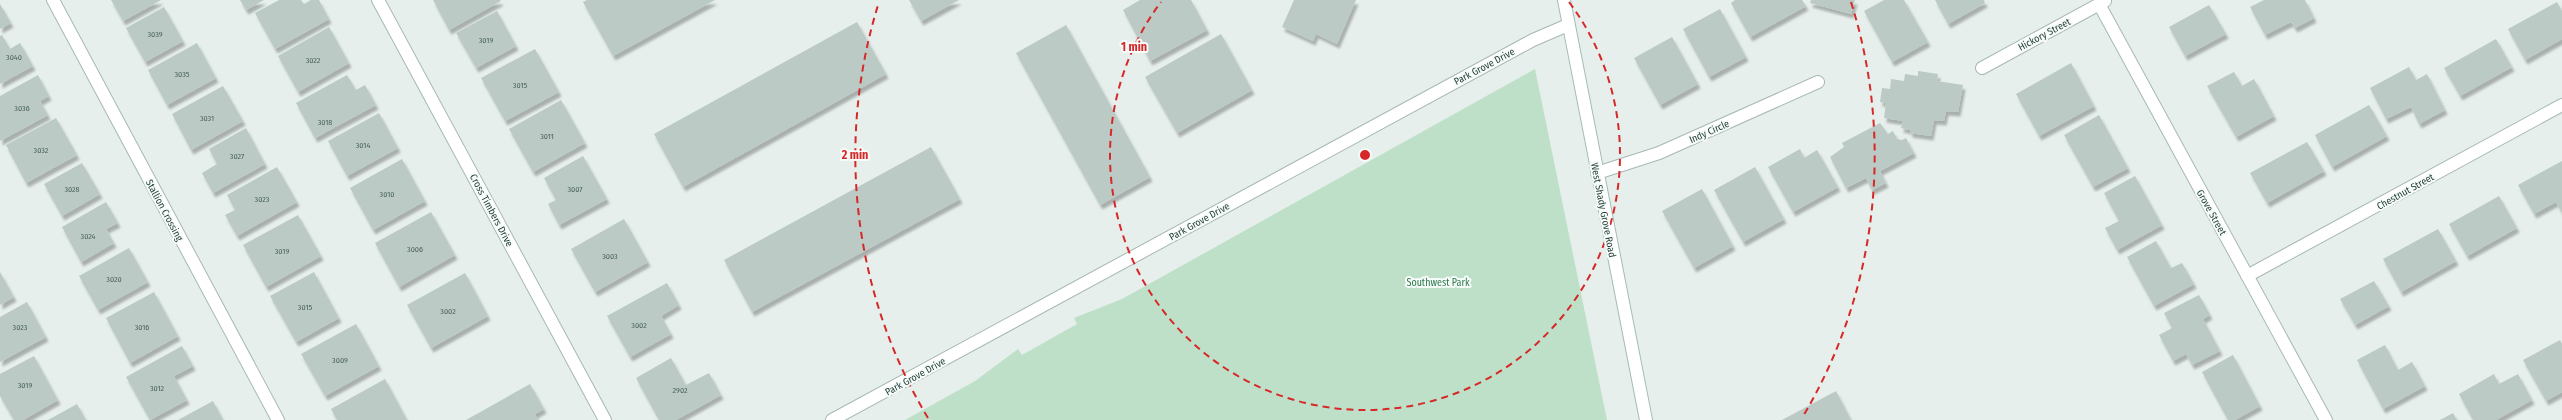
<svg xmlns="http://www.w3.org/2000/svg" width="2562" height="420" viewBox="0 0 2562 420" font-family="'Fira Sans Condensed',sans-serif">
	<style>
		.green { fill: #bfe0c8 }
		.building { fill: #bbcac4; filter: url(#shadow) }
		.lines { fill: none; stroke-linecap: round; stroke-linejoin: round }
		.minor-casing { stroke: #a8b8b2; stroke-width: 14 }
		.secondary-casing { stroke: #a4bbb3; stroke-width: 14 }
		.minor { stroke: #fff; stroke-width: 12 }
		.secondary { stroke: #fff; stroke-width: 12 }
		.ring { fill: none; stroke: #d62828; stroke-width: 2; stroke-dasharray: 7 5 }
		.labels { text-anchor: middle; stroke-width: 4; stroke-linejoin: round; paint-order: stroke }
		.number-label { font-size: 8px; fill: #4a645c }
		.street-label { font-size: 10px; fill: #24423a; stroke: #f7fbf9 }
		.park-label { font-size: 10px; fill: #2d7a4b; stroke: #f7fbf9 }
		.centre { fill: #d62828; stroke: #f7fbf9; stroke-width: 2 }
		.ring-label { font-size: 12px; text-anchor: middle; font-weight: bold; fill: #d62828; stroke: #f7fbf9; stroke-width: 4; stroke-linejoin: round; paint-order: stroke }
	</style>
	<defs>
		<filter id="shadow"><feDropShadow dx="2.5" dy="4.5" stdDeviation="1" flood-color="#0004"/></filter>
	</defs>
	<rect width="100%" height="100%" fill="#e6efeb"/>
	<!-- green -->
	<path class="green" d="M 1535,69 L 1607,420 L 905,420 L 975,381 L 1018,349 L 1022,355 L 1077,324 L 1074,318 L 1122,299 Z"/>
	<!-- building -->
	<path class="building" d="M 111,0 L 161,0 L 123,21 Z
		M 240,0 L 264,0 L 246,10 Z
		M 279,0 L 301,0 L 304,4 L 311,0 L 319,0 L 329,19 L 275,49 L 255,13 Z
		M 433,0 L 500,0 L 501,1 L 449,30 Z
		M 587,0 L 715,0 L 613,56 L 583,2 Z
		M 909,0 L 959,0 L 921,21 Z
		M 1140,0 L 1191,0 L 1207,30 L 1150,61 L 1123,10 Z
		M 1294,0 L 1356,0 L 1337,44 L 1316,34 L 1313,41 L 1282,27 Z
		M 1735,0 L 1802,0 L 1806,6 L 1750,37 L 1731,3 Z
		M 1811,0 L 1855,0 L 1851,14 L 1810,3 Z
		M 1884,0 L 1904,0 L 1928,42 L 1892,62 L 1864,11 Z
		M 1935,0 L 1984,0 L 1985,3 L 1948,24 Z
		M 2264,0 L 2305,0 L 2314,18 L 2295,28 L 2291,22 L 2265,35 L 2250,7 Z
		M 2557,2 L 2562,11 L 2562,39 L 2525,60 L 2508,29 Z
		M 0,4 L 11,23 L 0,29 Z
		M 2209,5 L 2226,34 L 2185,56 L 2169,27 Z
		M 164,7 L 183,41 L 145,62 L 126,28 Z
		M 1720,9 L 1746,57 L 1709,77 L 1683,29 Z
		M 497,11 L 516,46 L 476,68 L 456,33 Z
		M 857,22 L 886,74 L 683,187 L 654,134 Z
		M 1066,25 L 1150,177 L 1100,205 L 1016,53 Z
		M 329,27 L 349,63 L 298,92 L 278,56 Z
		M 1221,34 L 1252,90 L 1177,133 L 1145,77 Z
		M 2,35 L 10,49 L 20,43 L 33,66 L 0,84 L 0,36 Z
		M 1672,37 L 1698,84 L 1660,105 L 1634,58 Z
		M 2496,39 L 2512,67 L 2460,96 L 2444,68 Z
		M 197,43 L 216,78 L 167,105 L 148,70 Z
		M 535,49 L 559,92 L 505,121 L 481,78 Z
		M 2071,63 L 2094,106 L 2039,136 L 2016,94 Z
		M 2409,67 L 2416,80 L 2427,74 L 2445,110 L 2419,124 L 2411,107 L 2386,119 L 2370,88 Z
		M 1918,71 L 1938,74 L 1937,81 L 1963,85 L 1958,112 L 1946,111 L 1944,121 L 1934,120 L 1931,136 L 1910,133 L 1910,130 L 1901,128 L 1903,121 L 1884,118 L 1886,103 L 1880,102 L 1882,88 L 1890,89 L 1891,79 L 1904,81 L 1905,74 L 1918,76 Z
		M 2234,72 L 2242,86 L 2254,79 L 2274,116 L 2236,137 L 2207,86 Z
		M 38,75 L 49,96 L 40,101 L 48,115 L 0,141 L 0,96 Z
		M 347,75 L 356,90 L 365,85 L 376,105 L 315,138 L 296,103 Z
		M 223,86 L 243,121 L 191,150 L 172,114 Z
		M 561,100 L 585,143 L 533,172 L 509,129 Z
		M 2369,105 L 2387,136 L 2332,167 L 2315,135 Z
		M 379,113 L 398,148 L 347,176 L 328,141 Z
		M 2099,115 L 2128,168 L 2093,187 L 2064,135 Z
		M 56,118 L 77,155 L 26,183 L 6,145 Z
		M 1880,123 L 1888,134 L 1893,131 L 1897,139 L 1902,140 L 1906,138 L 1914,153 L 1880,171 L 1886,183 L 1872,190 L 1866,178 L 1846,188 L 1830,157 L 1844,147 L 1842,143 Z
		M 246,128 L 265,164 L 213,193 L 202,173 L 217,164 L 209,149 Z
		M 2307,142 L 2324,171 L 2267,203 L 2250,173 Z
		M 931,147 L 960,199 L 752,312 L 724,260 Z
		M 1800,149 L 1804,158 L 1817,150 L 1838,187 L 1793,212 L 1768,167 Z
		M 583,156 L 607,199 L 559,225 L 548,204 L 556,200 L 544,178 Z
		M 402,159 L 425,201 L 373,230 L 350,188 Z
		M 2562,161 L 2562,213 L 2556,202 L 2534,214 L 2518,185 Z
		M 82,163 L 100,194 L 62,216 L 44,184 Z
		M 277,167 L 297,202 L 237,236 L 225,215 L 235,210 L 227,195 Z
		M 1755,167 L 1784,219 L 1743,242 L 1714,190 Z
		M 2135,176 L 2162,225 L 2117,250 L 2105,228 L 2119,221 L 2104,193 Z
		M 1702,189 L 1733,246 L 1694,268 L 1662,211 Z
		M 2499,196 L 2517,228 L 2467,256 L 2449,224 Z
		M 106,202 L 118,223 L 106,229 L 114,243 L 81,262 L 62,227 Z
		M 431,212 L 455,255 L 399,287 L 375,243 Z
		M 298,215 L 321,256 L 266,287 L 243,245 Z
		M 624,219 L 648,262 L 595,292 L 571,249 Z
		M 2438,229 L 2456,261 L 2401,292 L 2383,259 Z
		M 2156,241 L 2171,268 L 2182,263 L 2194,284 L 2154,306 L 2127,257 Z
		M 129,248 L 148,282 L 98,310 L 79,276 Z
		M 0,272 L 14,297 L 0,305 Z
		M 314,272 L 339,318 L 296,342 L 270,296 Z
		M 465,273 L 488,316 L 431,348 L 407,305 Z
		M 2374,281 L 2389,306 L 2355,325 L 2340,299 Z
		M 667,283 L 679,305 L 661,316 L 671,334 L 630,357 L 607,316 Z
		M 154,292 L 178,336 L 130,363 L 106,318 Z
		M 2199,295 L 2210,315 L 2203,319 L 2220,351 L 2192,365 L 2186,354 L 2173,361 L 2159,335 L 2172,328 L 2164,313 Z
		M 27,302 L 46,337 L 0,362 L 0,317 Z
		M 356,324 L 379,366 L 325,396 L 301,354 Z
		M 2560,340 L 2562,344 L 2562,392 L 2546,401 L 2523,360 Z
		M 2385,345 L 2398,370 L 2412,362 L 2425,386 L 2383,409 L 2357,360 Z
		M 182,346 L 193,366 L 174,376 L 187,400 L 150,420 L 126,377 Z
		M 2233,355 L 2260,406 L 2235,420 L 2228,420 L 2202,372 Z
		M 34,356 L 58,400 L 23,420 L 14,420 L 0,396 L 0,374 Z
		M 671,358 L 686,385 L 709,373 L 721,395 L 676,420 L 659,420 L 636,378 Z
		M 2494,374 L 2499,384 L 2518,374 L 2532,400 L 2496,420 L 2473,420 L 2459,394 Z
		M 385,379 L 407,420 L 337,420 L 331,409 Z
		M 530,384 L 544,409 L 535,414 L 538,420 L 466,420 Z
		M 1836,391 L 1851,420 L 1782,420 Z
		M 213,401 L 223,420 L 178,420 Z
		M 77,404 L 86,420 L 48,420 Z
		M 2453,413 L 2457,420 L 2440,420 Z"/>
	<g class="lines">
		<!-- minor casing -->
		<g class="minor-casing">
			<path id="minor" d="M 53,0 L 278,420
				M 378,0 L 605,420
				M 2099,4 L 2326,420
				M 1982,68 L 2105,1
				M 1597,173 L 1659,153 L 1818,82
				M 2247,276 L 2562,105
				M 832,420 L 1533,40 L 1568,25"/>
		</g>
		<!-- secondary casing -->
		<g class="secondary-casing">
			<path id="secondary" d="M 1564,0 L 1646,420"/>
		</g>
		<!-- minor -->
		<use href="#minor" class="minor"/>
		<!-- secondary -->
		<use href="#secondary" class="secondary"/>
	</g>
	<!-- distance rings -->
	<g class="ring">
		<path d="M1569 2A255 255 0 1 1 1161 2"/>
		<path d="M928 418A510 510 0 0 1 879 2M1851 2A510 510 0 0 1 1802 418"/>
	</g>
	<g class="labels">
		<!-- number labels -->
		<g class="number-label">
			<text x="155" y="37">3039</text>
			<text x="486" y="43">3019</text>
			<text x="14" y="60">3040</text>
			<text x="313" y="63">3022</text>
			<text x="182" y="77">3035</text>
			<text x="520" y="88">3015</text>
			<text x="22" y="111">3036</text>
			<text x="207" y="121">3031</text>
			<text x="325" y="125">3018</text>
			<text x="547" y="139">3011</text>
			<text x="363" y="148">3014</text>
			<text x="41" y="153">3032</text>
			<text x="237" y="159">3027</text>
			<text x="72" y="192">3028</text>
			<text x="575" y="192">3007</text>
			<text x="387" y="197">3010</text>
			<text x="262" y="202">3023</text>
			<text x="88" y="239">3024</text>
			<text x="415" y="252">3006</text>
			<text x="282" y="254">3019</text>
			<text x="610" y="259">3003</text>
			<text x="114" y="282">3020</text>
			<text x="305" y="310">3015</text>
			<text x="448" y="314">3002</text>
			<text x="639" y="328">3002</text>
			<text x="20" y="330">3023</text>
			<text x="142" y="330">3016</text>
			<text x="340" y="363">3009</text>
			<text x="25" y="388">3019</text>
			<text x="157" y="391">3012</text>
			<text x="680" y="393">2902</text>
		</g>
		<!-- street labels -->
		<g class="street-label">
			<text transform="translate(2044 34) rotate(-28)" y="4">Hickory Street</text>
			<text transform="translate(1484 66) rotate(-28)" y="4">Park Grove Drive</text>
			<text transform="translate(1709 131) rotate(-24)" y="4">Indy Circle</text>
			<text transform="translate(2405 191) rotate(-29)" y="4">Chestnut Street</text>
			<text transform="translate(165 210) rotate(62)" y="4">Stallion Crossing</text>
			<text transform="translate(492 210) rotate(62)" y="4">Cross Timbers Drive</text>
			<text transform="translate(1604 210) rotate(79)" y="4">West Shady Grove Road</text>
			<text transform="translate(2212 212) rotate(61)" y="4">Grove Street</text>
			<text transform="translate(1199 221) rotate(-29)" y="4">Park Grove Drive</text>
			<text transform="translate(915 376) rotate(-29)" y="4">Park Grove Drive</text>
		</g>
		<!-- park labels -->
		<g class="park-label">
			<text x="1438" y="286">Southwest Park</text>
		</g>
	</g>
	<circle cx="1365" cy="155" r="6" class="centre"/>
	<g class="ring-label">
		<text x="1134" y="51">1 min</text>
		<text x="855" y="159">2 min</text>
	</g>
</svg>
